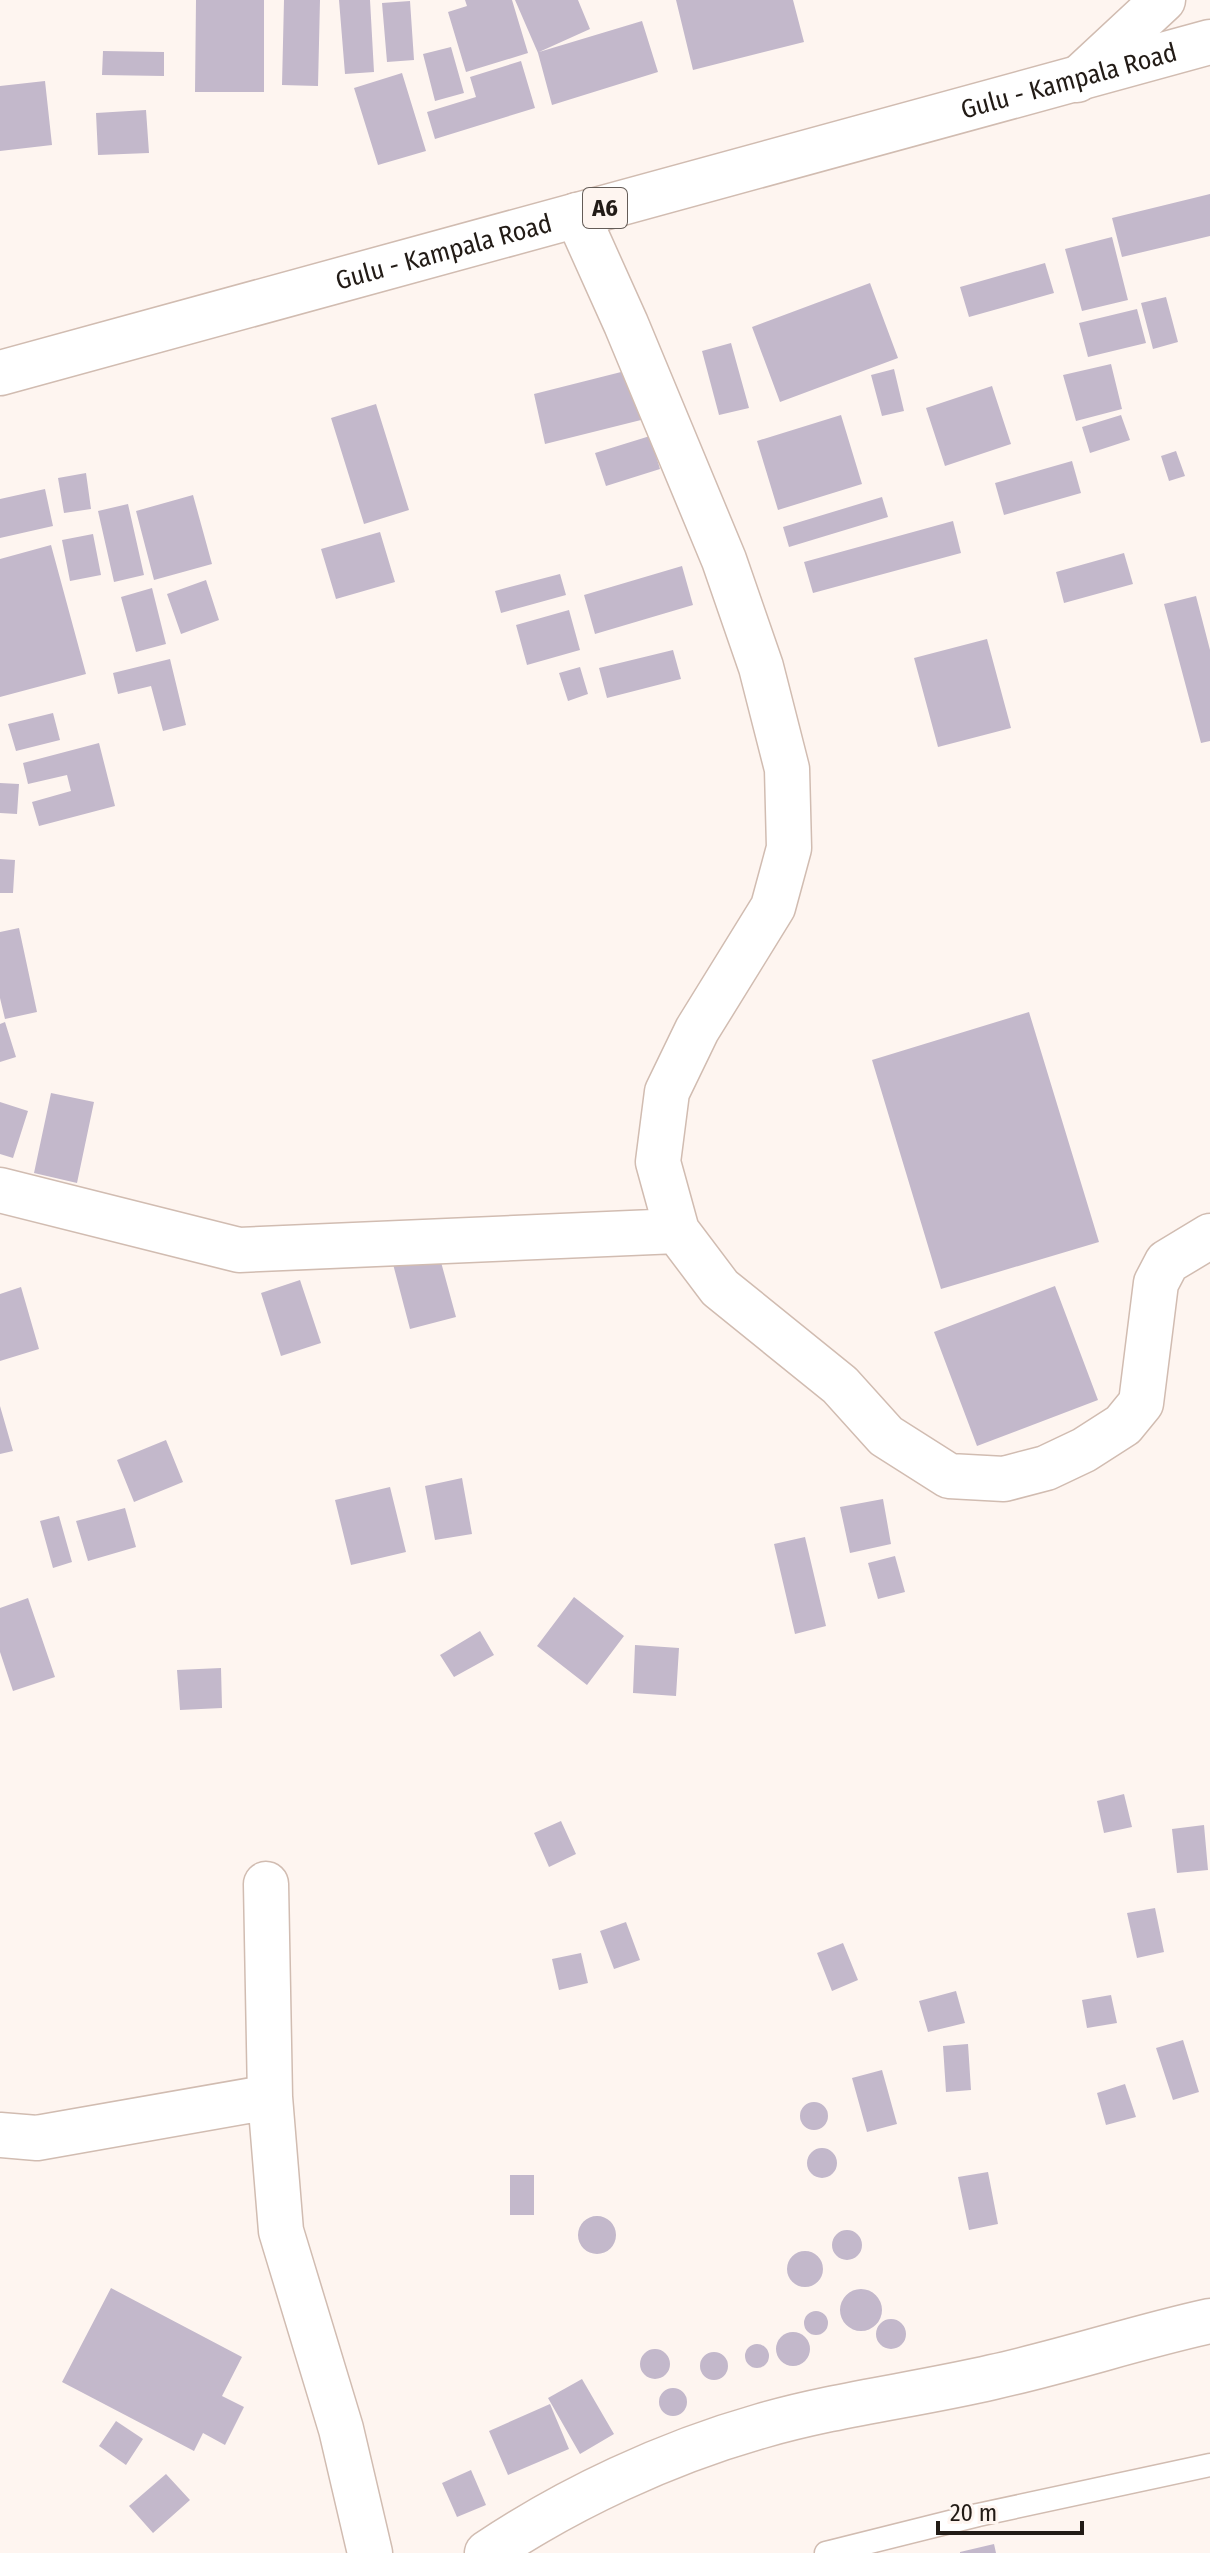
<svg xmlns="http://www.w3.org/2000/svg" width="1210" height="2553" viewBox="0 0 1210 2553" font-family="'Fira Sans Condensed',sans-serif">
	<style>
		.building { fill: #c3b8cb }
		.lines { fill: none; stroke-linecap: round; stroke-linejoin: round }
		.lane-casing { stroke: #d1bcb1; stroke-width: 25 }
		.street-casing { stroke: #d1bcb1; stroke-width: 47 }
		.primary-casing { stroke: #d1bcb1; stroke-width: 47 }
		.lane { stroke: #fff; stroke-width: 22 }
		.street { stroke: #fff; stroke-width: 44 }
		.primary { stroke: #fff; stroke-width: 44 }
		.labels { text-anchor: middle; stroke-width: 7; stroke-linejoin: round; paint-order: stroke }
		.shield { fill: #fef5f0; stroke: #645c57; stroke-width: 2 }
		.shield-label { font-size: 24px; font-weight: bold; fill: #221b16 }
		.street-label { font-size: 26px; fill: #221b16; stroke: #fef5f0 }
	</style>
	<rect width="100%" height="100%" fill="#fef5f0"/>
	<!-- building -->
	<path class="building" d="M 196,0 L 264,0 L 264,92 L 195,92 Z
		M 284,0 L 320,0 L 318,86 L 282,85 Z
		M 339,0 L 370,0 L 374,72 L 345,74 Z
		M 465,0 L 512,0 L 528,53 L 466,72 L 448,12 L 467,6 Z
		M 515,0 L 578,0 L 590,29 L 539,52 L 642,21 L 658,72 L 552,105 L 538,53 Z
		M 676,0 L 793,0 L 804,42 L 693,70 Z
		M 410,1 L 414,60 L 387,62 L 382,3 Z
		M 451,47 L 464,93 L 435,101 L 423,54 Z
		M 103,51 L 164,52 L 164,76 L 102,75 Z
		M 521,61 L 535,108 L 435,139 L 427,112 L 476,97 L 470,77 Z
		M 402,73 L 426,151 L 378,165 L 354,88 Z
		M 45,81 L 52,145 L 0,151 L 0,86 Z
		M 146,110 L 149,153 L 98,155 L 96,113 Z
		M 1210,194 L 1210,236 L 1122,257 L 1112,218 Z
		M 1112,237 L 1128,300 L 1082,311 L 1065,249 Z
		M 1045,263 L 1054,293 L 969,317 L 960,287 Z
		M 870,283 L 898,358 L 780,402 L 752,327 Z
		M 1166,297 L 1178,342 L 1153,349 L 1141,303 Z
		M 1137,309 L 1146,343 L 1088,357 L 1079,323 Z
		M 731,343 L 749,408 L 719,415 L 702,351 Z
		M 1111,364 L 1122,409 L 1076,421 L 1063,375 Z
		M 633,369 L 645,419 L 545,444 L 534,394 Z
		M 894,369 L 904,411 L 882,416 L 871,375 Z
		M 992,386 L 1011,444 L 945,466 L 926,408 Z
		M 376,404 L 409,510 L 364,524 L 331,418 Z
		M 841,415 L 862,484 L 778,510 L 757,441 Z
		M 1121,415 L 1130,440 L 1090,453 L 1082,427 Z
		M 650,436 L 660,469 L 606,486 L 595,453 Z
		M 1176,451 L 1185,476 L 1169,481 L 1161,456 Z
		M 1072,461 L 1081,493 L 1004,515 L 995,483 Z
		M 86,473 L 91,509 L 64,513 L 58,478 Z
		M 45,489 L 53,526 L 0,538 L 0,499 Z
		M 193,495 L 212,564 L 154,580 L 136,511 Z
		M 882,497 L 888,517 L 789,547 L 783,527 Z
		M 128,504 L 144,575 L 114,582 L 98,511 Z
		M 953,521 L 961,553 L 813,593 L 804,562 Z
		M 380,532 L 395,582 L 336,599 L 321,549 Z
		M 93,534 L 101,575 L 70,581 L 62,540 Z
		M 51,545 L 86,674 L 0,697 L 0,559 Z
		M 1124,553 L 1133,584 L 1064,603 L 1056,572 Z
		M 682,566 L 693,605 L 595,634 L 584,595 Z
		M 560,574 L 566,595 L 501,613 L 495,591 Z
		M 206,580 L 219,620 L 181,634 L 167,594 Z
		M 152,588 L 166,644 L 136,652 L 121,597 Z
		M 1196,596 L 1210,650 L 1210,741 L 1201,743 L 1164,604 Z
		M 569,610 L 580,650 L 527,665 L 516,625 Z
		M 987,639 L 1011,728 L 938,747 L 914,658 Z
		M 673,650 L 681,679 L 607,698 L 599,668 Z
		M 170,659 L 186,725 L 163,731 L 151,686 L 118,694 L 113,673 Z
		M 580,667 L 588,694 L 568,701 L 559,673 Z
		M 53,713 L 60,740 L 16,751 L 8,724 Z
		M 99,743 L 115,806 L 39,826 L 32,802 L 71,791 L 67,775 L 28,784 L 23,763 Z
		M 0,783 L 19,784 L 17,814 L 0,813 Z
		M 0,859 L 15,860 L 13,893 L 0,893 Z
		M 19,928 L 37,1012 L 5,1019 L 0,998 L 0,932 Z
		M 1029,1012 L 1099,1242 L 941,1289 L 872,1060 Z
		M 5,1022 L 16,1057 L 0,1062 L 0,1024 Z
		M 51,1093 L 94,1102 L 77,1183 L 34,1173 Z
		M 0,1102 L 28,1111 L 13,1158 L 0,1154 Z
		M 438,1251 L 456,1317 L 410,1329 L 393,1264 Z
		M 300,1280 L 321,1343 L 281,1356 L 261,1293 Z
		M 1055,1286 L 1098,1400 L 977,1446 L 934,1332 Z
		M 21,1287 L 39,1349 L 0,1361 L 0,1294 Z
		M 0,1406 L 13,1451 L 0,1454 Z
		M 166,1440 L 183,1482 L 134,1502 L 117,1460 Z
		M 462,1478 L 472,1534 L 435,1540 L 425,1486 Z
		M 390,1487 L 406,1552 L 351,1565 L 335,1500 Z
		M 883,1499 L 891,1544 L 850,1553 L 840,1507 Z
		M 125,1508 L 136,1547 L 88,1561 L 76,1521 Z
		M 59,1516 L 72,1562 L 53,1568 L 40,1521 Z
		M 805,1537 L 826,1626 L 795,1634 L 774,1544 Z
		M 895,1556 L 905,1592 L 878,1599 L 868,1563 Z
		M 574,1597 L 624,1636 L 587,1685 L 537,1646 Z
		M 28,1598 L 55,1677 L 13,1691 L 0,1652 L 0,1608 Z
		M 480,1631 L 494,1655 L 454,1677 L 440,1655 Z
		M 635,1645 L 679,1648 L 676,1696 L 633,1693 Z
		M 221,1668 L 222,1708 L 180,1710 L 177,1670 Z
		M 1124,1794 L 1132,1827 L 1104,1833 L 1097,1801 Z
		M 561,1821 L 576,1854 L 549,1867 L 534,1833 Z
		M 1204,1825 L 1208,1870 L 1177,1873 L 1172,1829 Z
		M 1155,1908 L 1164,1952 L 1137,1958 L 1127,1913 Z
		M 626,1922 L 640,1960 L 614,1969 L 600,1931 Z
		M 843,1943 L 858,1980 L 832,1991 L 817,1953 Z
		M 581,1953 L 588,1983 L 559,1990 L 552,1959 Z
		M 956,1991 L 965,2023 L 928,2032 L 919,2001 Z
		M 1111,1995 L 1117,2023 L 1087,2028 L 1082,2000 Z
		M 1183,2040 L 1199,2092 L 1173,2100 L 1156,2048 Z
		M 968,2044 L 971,2090 L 946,2092 L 943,2046 Z
		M 882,2070 L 897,2124 L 867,2132 L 852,2078 Z
		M 1125,2084 L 1136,2117 L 1106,2125 L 1097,2093 Z
		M800 2116a14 14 0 1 1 28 0a14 14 0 1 1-28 0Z
		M807 2163a15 15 0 1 1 30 0a15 15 0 1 1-30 0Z
		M 988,2172 L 998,2224 L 969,2230 L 958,2177 Z
		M 510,2175 L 534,2175 L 534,2215 L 510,2215 Z
		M578 2235a19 19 0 1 1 38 0a19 19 0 1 1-38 0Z
		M832 2245a15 15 0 1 1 30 0a15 15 0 1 1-30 0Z
		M787 2269a18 18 0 1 1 36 0a18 18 0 1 1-36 0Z
		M 111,2288 L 242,2357 L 222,2396 L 244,2407 L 225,2445 L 203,2433 L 194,2451 L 62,2382 Z
		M840 2310a21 21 0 1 1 42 0a21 21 0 1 1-42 0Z
		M804 2323a12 12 0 1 1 24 0a12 12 0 1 1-24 0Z
		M876 2334a15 15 0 1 1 30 0a15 15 0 1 1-30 0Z
		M776 2349a17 17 0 1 1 34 0a17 17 0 1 1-34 0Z
		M745 2356a12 12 0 1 1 24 0a12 12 0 1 1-24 0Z
		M640 2364a15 15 0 1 1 30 0a15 15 0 1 1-30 0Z
		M700 2366a14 14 0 1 1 28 0a14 14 0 1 1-28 0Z
		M 582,2379 L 614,2434 L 580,2454 L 548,2398 Z
		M659 2402a14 14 0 1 1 28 0a14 14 0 1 1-28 0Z
		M 550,2404 L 569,2449 L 508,2475 L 489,2431 Z
		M 116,2421 L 143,2439 L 126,2465 L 99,2446 Z
		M 471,2470 L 486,2505 L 457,2517 L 442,2483 Z
		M 166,2474 L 190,2500 L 153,2533 L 129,2506 Z
		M 994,2544 L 996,2553 L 960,2553 L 960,2552 Z"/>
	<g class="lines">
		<!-- lane casing -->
		<g class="lane-casing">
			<path id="lane" d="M 826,2553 L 978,2515 L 1210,2465"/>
		</g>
		<!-- street casing -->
		<g class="street-casing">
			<path id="street" d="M 1077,80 L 1163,0
				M 577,215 L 626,324 L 724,560 L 761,667 L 787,769 L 789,848 L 773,907 L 697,1030 L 667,1092 L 658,1162 L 677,1231 L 720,1288 L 840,1385 L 886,1436 L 949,1476 L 1004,1479 L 1046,1468 L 1084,1450 L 1123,1425 L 1141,1403 L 1156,1283 L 1167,1262 L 1210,1236
				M 0,1190 L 239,1250 L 677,1231
				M 266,1884 L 270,2097 L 281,2231 L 341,2429 L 370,2553
				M 0,2135 L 37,2138 L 270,2097
				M 487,2553 C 569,2498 666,2453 761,2426 C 837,2404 916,2395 993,2377 C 1066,2361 1137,2337 1210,2321"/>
		</g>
		<!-- primary casing -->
		<g class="primary-casing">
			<g id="primary">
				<path id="s1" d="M 0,373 L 1210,42"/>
			</g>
		</g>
		<!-- lane -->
		<use href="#lane" class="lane"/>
		<!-- street -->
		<use href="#street" class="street"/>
		<!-- primary -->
		<use href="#primary" class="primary"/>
	</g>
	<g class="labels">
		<!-- shield labels -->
		<rect class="shield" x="583" y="188" width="44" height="40" rx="6"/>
		<g class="shield-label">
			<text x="605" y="216">A6</text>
		</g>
		<!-- street labels -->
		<g class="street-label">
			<text dy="9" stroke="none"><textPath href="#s1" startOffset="1108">Gulu - Kampala Road</textPath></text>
			<text dy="9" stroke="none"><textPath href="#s1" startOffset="460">Gulu - Kampala Road</textPath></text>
		</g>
	</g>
	<!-- scale -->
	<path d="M938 2521v12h144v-12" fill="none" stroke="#221b16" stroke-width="4"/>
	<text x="950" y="2521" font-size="24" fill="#221b16" stroke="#fef5f0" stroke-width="6" paint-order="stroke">20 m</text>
</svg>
